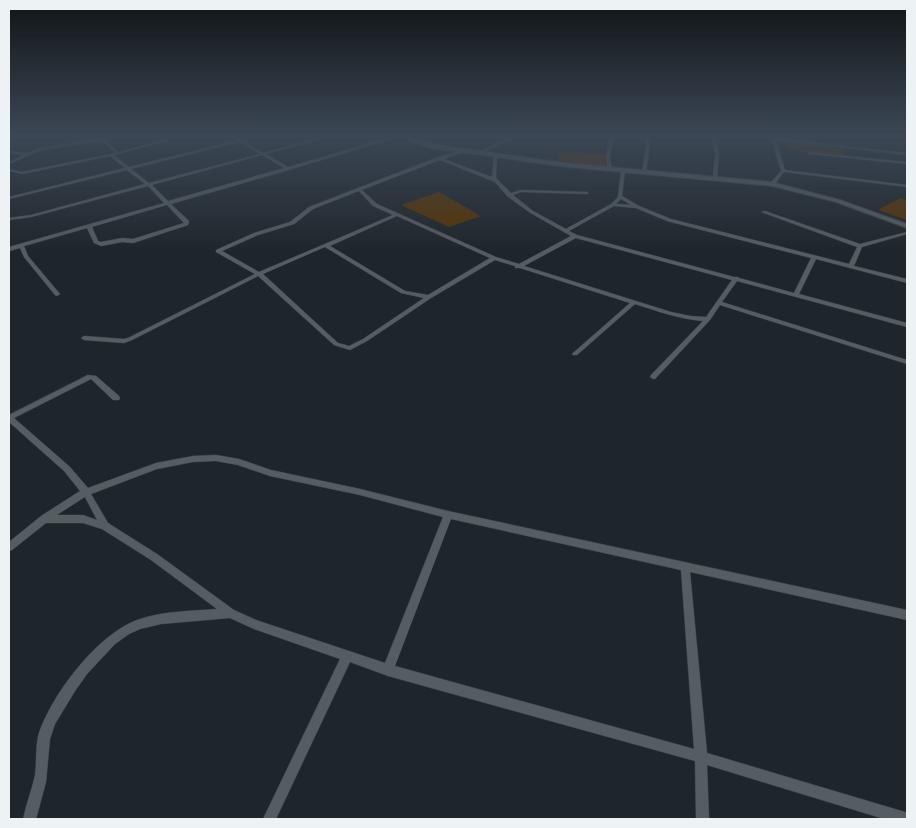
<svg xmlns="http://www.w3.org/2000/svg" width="916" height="828" viewBox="0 0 916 828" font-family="Bitter,serif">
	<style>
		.green { fill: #593300 }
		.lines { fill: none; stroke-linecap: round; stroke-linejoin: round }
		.street-casing { stroke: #3b4145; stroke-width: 1 }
		.secondary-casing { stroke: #3b4145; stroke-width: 2 }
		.street { fill: #555d62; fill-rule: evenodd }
		.secondary { fill: #555d62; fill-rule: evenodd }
	</style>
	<rect width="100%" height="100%" fill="#1f262b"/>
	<!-- green -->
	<path class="green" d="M 785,141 L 842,147 L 844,156 L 787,149 Z
		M 560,152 L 606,154 L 605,167 L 558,162 Z
		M 439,192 L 481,216 L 449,227 L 401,205 Z
		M 900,198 L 907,200 L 907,220 L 878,210 Z"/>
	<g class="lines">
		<!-- street casing -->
		<g class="street-casing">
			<path id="street" d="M 119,135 L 125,135 L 106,140 L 118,152 L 184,135 L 190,135 L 114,155 L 129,167 L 237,140 L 229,135 L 234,135 L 241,140 L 260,135 L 266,135 L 244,141 L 263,153 L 330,135 L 336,135 L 266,154 L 288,167 L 398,135 L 401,136 L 289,170 L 171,204 L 189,221 L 188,225 L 133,243 L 122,242 L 101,246 L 94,243 L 87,228 L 24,246 L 28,256 L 60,294 L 57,296 L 55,295 L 24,257 L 20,248 L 9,251 L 9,247 L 164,203 L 148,186 L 31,217 L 9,220 L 9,218 L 31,215 L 145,184 L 127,170 L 9,199 L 9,197 L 125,168 L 110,156 L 22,174 L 9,171 L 9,169 L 22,172 L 115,153 L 102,141 L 41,150 L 9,164 L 9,162 L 24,155 L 9,153 L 9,151 L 27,153 L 40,148 L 96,139 L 103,139 ZM 240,142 L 260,154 L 149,183 L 131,169 ZM 262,155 L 284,168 L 168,201 L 152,185 ZM 167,205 L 184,223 L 133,239 L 122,238 L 101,242 L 98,241 L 92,227 Z
				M 515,135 L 520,135 L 480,154 L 477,153 Z
				M 610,135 L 614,135 L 610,158 L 612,170 L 610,171 L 608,170 L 606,158 Z
				M 646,135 L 650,135 L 650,145 L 646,173 L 644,174 L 642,173 L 646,145 Z
				M 711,135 L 715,135 L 719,154 L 717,178 L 715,179 L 713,178 L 715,154 Z
				M 770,135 L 774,135 L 775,138 L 907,153 L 907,155 L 776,140 L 785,170 L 907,185 L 907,187 L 784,172 L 774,185 L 770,185 L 770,183 L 781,171 Z
				M 464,150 L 465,152 L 444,159 L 492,177 L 494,155 L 497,154 L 496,178 L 511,193 L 521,190 L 588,192 L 588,194 L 586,194 L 521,192 L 513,195 L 533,211 L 566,229 L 611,204 L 618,197 L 621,171 L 623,170 L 625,171 L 622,196 L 639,206 L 671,219 L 849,264 L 857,247 L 761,212 L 765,211 L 860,244 L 907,232 L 907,234 L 862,247 L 854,266 L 907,279 L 907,283 L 816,259 L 799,294 L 907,323 L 907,327 L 737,281 L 722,302 L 907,360 L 907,364 L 720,305 L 710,320 L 655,379 L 653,379 L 650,377 L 651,375 L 703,321 C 679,319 657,311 635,304 L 577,355 L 573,355 L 572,354 L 573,353 L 630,303 L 520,268 L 515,268 L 515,266 L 495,260 L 431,298 L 367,341 L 350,350 L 334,345 L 258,276 L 132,340 L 124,343 L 84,340 L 81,338 L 84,336 L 124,339 L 128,338 L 255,274 L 216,252 L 216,250 L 254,233 L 290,222 L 309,207 L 438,157 ZM 440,160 L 495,182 L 507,196 L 529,212 L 571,236 L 519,264 L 496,257 L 377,204 L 362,190 ZM 359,191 L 373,206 L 393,215 L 259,272 L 222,251 L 258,235 L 294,224 L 313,209 ZM 621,199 L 631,205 L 616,204 ZM 614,206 L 636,208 L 667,221 L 811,258 L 794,293 L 739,278 L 738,277 L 734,277 L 577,235 L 569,231 ZM 397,216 L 490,258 L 428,295 L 405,291 L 330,246 ZM 576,238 L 732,280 L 706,317 L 690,316 L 671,312 L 524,266 ZM 325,247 L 401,293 L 424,298 L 363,339 L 349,346 L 338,343 L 263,274 Z
				M 809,152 L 907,162 L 907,164 L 808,154 L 808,152 Z
				M 88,375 L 96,376 L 119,396 L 120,398 L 119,400 L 113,400 L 91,379 L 14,418 L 70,467 L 88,488 L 156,463 L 193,456 L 216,455 L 239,459 L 271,470 L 360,489 L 448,511 L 907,610 L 907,620 L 690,572 L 707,753 L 905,812 L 907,813 L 907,819 L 884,819 L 707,765 L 709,819 L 696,819 L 695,761 L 388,676 L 350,662 L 276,819 L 263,819 L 340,659 L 254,629 L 230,618 L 161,624 L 140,629 L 129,634 L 115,644 L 87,674 L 75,691 L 55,724 L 50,739 L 46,782 L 36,819 L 23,819 C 26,804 32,790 35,775 C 37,761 35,747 39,733 C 53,693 97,635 137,620 C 162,611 191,611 217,609 L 151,560 L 102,529 L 83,523 L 46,523 L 12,550 L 9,551 L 9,542 L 41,516 L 80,491 L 64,471 L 9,422 L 9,415 ZM 216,461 L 238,465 L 270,476 L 360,495 L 443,517 L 385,663 L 256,620 L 234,610 L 157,554 L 108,523 L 91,494 L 157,469 L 193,462 ZM 85,497 L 97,520 L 83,515 L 57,515 ZM 451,519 L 681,570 L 694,749 L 395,666 Z"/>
		</g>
		<!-- secondary casing -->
		<g class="secondary-casing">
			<path id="secondary" d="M 392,135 L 401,135 L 432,144 L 567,163 L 772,182 L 840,200 L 907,224 L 907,228 L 836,202 L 772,186 L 567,167 L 431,148 Z"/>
		</g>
		<!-- street -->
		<use href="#street" class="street"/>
		<!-- secondary -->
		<use href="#secondary" class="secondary"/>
	</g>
	<!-- sky -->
	<linearGradient id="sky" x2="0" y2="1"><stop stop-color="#111518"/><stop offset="0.54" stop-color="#3c4755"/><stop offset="1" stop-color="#3c4755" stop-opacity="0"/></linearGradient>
	<rect width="916" height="251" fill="url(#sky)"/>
	<!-- border -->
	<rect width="916" height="828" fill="none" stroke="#edf2f5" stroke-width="20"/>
</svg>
